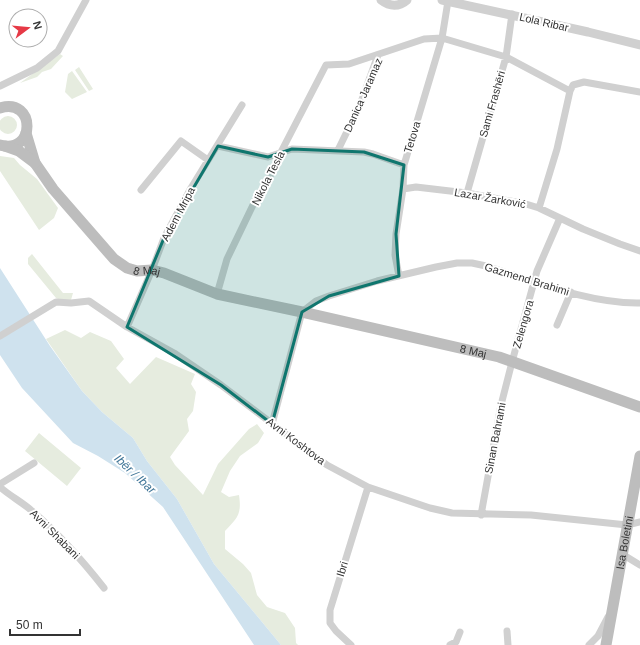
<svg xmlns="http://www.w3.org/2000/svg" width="640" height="645" viewBox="0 0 640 645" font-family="Helvetica,sans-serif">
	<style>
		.green { fill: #e6ecdf }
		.water { fill: #cfe2ee }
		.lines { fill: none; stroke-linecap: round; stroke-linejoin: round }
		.minor { stroke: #d0d0d0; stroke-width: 7 }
		.tertiary { stroke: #d0d0d0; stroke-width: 9 }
		.secondary { stroke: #bdbdbd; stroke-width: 11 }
		.marked { fill: #0f766e; fill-opacity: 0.2; stroke: #0f766e; stroke-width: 3; stroke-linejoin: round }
		.labels { text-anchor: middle; stroke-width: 4; stroke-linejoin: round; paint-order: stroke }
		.street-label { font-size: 11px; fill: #333; stroke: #fff }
		.water-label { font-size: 12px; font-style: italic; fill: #3f7597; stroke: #fff }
	</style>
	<rect width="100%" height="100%" fill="#fff"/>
	<!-- green -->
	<path class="green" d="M 60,54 L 63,56 L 51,69 L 42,72 L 37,77 L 20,83 Z
		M 79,67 L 93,89 L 89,91 L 75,70 Z
		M 72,71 L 87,92 L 72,99 L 65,92 L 68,74 Z
		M-1 125a9 9 0 1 1 18 0a9 9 0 1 1-18 0Z
		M 0,156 L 14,158 L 20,165 L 37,179 L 58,208 L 54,218 L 39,230 L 0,171 Z
		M 32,254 L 63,293 L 73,293 L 71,300 L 64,302 L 56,298 L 28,264 L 28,258 Z
		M 65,330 L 81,338 L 90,332 L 111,341 L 124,359 L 116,368 L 130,384 L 156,357 L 195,374 L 191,384 L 196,392 L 193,411 L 187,419 L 189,431 L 170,457 L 175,465 L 203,495 L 218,464 L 249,429 L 257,424 L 264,433 L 258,443 L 240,456 L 230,471 L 221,492 L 229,497 L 239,495 C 242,515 237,518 225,531 L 225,549 L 243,564 L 251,573 L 257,595 L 267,607 L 285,613 L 295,628 L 296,643 L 298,645 L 281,645 L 214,564 L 177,499 L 147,461 L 133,438 L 102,412 L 82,391 L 46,339 Z
		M 39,433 L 81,468 L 67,486 L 25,451 Z"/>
	<!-- water -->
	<path class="water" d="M 0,268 L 50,346 L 82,391 L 102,412 L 133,438 L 147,461 L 177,499 L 214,564 L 281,645 L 254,645 L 163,507 L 125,473 L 98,456 L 73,443 L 22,388 L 0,355 Z"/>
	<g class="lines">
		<!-- minor -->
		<path class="minor" d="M 0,86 L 37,68 L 58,51 L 86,0
			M 218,146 L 268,157 L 292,149 L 364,152 L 373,154 L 404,165
			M 338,150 L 360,105 L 378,55
			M 403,189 L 416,187 L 467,193 L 526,204 L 539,208 L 583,229 L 620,244 L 640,251
			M 141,190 L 181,141 L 208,160
			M 467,193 L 506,57 L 512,14
			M 539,208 L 557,149 L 570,91 L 573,85 L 584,82 L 640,92
			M 399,276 L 395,255 L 396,234 L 403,189 L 404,165 L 442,38 L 448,1
			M 217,294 L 227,259 L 253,205 L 264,189 L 281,152 L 326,65 L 349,64 L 424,39 L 442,38 L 506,57 L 570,91
			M 557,325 L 571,292
			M 127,327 L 152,270 L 164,238 L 191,188 L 242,105
			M 0,336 L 56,302 L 71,303 L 89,301 L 127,327 L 174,353 L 221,385 L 327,465 L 368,487 L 430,508 L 452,513 L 531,515 L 627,525 L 640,522
			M 272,424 L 302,312 L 316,301 L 329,296 L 377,281 L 436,267 L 457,263 L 472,263 L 486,266 C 534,281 589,304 640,303
			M 0,484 L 34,463
			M 0,487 C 10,496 22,502 32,511 C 59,534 82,560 104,588
			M 481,515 L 501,405 L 512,362 L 537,271 L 560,218
			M 622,554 L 640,565
			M 507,631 L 508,645
			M 351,645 L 336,631 L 330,623 L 330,610 L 368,487
			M 450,645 L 456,642 L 460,632
			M 589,645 L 598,636 L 608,617"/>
		<!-- tertiary -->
		<path class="tertiary" d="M 381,0 C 390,7 399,7 407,0
			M 442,0 L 588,32 L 640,45"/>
		<!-- secondary -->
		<g class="secondary">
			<path d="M 0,108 C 36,97 36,155 0,145"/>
			<path id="s1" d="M 26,133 L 35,163 L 53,189 L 114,259 L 127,268 L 137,271 L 152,270 L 164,273 L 217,294 L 302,312 L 499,357 L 640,407"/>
			<path d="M 5,146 L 19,151 L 35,163"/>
			<path id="s2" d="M 606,645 L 640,456"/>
		</g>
	</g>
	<!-- marked area -->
	<path class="marked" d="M 218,146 L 268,157 L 292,149 L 364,152 L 404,165 L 396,234 L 399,276 L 329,296 L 302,312 L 272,424 L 221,385 L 127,327 L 164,238 Z"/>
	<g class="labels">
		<!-- street labels -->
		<g class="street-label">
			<text transform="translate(544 22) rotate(13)" y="4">Lola Ribar</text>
			<text transform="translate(363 95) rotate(-66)" y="4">Danica Jaramaz</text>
			<text transform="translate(492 104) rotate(-74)" y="4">Sami Frashëri</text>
			<text transform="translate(412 137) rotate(-73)" y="4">Tetova</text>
			<text transform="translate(268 178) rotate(-63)" y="4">Nikola Tesla</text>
			<text transform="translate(490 198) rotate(10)" y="4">Lazar Žarković</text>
			<text transform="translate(178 214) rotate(-62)" y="4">Adem Mripa</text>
			<text dy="4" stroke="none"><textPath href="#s1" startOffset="192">8 Maj</textPath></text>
			<text transform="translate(527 279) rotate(17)" y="4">Gazmend Brahimi</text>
			<text transform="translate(523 324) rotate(-74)" y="4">Zelengora</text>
			<text dy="4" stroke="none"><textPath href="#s1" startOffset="529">8 Maj</textPath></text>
			<text transform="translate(495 438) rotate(-79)" y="4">Sinan Bahrami</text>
			<text transform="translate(296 441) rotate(37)" y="4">Avni Koshtova</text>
			<text transform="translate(55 534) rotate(45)" y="4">Avni Shabani</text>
			<text dy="4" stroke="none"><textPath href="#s2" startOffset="104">Isa Boletini</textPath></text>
			<text transform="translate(342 569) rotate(-73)" y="4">Ibri</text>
		</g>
		<!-- water labels -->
		<g class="water-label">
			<text transform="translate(135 474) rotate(43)" y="4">Ibër / Ibar</text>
		</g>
	</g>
	<!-- north arrow -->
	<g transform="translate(28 28) rotate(74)"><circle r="19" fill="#ffffff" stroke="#adadad"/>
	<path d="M0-3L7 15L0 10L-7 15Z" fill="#e63946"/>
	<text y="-6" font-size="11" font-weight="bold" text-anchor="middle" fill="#333333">N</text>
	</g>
	<!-- scale -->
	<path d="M10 629v6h70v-6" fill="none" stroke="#333333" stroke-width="2"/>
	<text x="16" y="629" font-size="12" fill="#333333" stroke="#ffffff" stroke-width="3" paint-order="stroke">50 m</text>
</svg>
